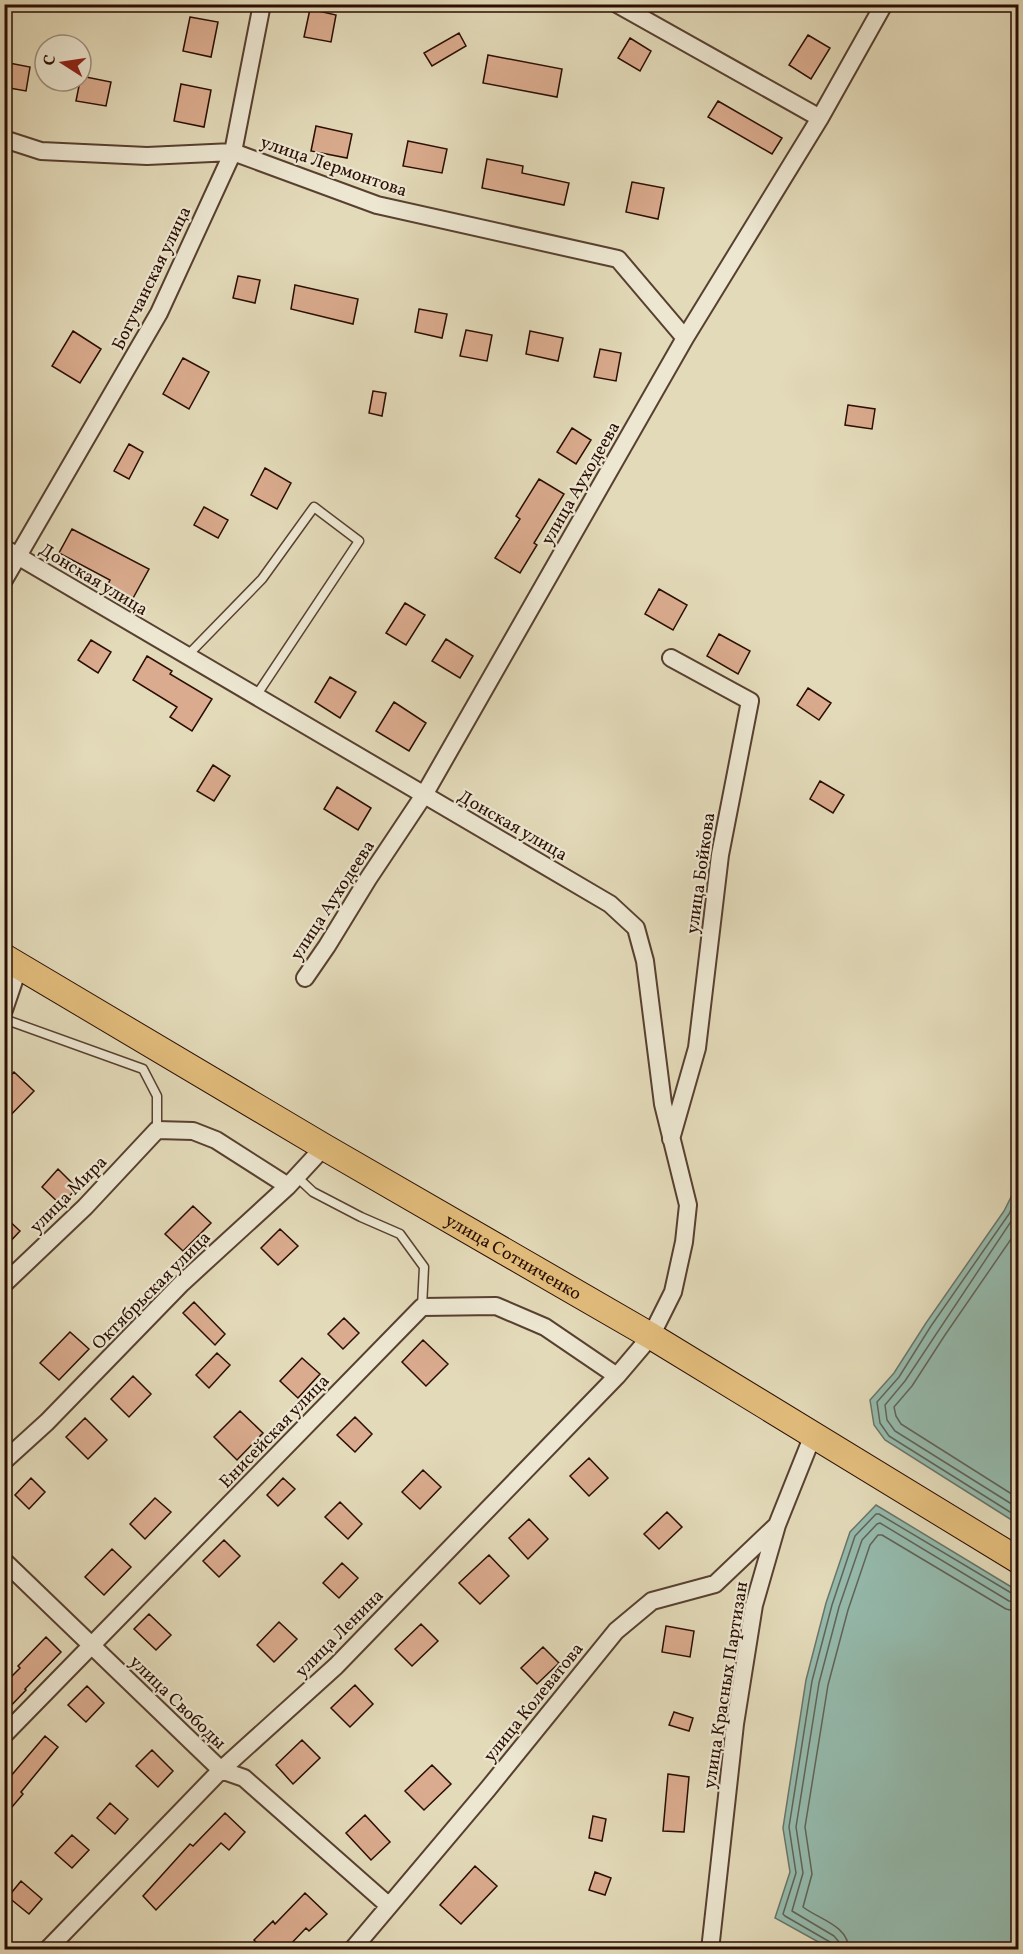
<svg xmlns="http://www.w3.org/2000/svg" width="1023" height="1954" viewBox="0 0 1023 1954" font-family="Vollkorn,serif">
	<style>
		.water { fill: #95bbae; stroke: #6a7569; stroke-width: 1.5 }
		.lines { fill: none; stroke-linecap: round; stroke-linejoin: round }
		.shore { stroke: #606458; stroke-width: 1.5 }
		.building { fill: #daab8e; stroke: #2a0d02; stroke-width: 1.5 }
		.service-casing { stroke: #584030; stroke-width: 11 }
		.minor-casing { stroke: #584030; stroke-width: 20 }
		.primary-casing { stroke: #2a0d02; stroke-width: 28 }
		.service { stroke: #ede7d2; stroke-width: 8 }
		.minor { stroke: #ede7d2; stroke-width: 16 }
		.primary { stroke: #e2bd7c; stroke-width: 26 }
		.labels { text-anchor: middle; stroke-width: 4.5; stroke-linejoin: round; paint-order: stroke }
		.street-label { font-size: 18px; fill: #2a0d02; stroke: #ede7d2 }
	</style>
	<rect width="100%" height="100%" fill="#e3dab9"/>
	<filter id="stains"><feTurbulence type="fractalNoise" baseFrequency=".00333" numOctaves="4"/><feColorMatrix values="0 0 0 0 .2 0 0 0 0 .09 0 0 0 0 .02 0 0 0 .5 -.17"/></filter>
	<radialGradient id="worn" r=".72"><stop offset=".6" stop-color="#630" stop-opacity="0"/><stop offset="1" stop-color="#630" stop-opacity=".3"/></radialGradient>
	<!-- water -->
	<path class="water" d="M 1018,1183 L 1018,1524 L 885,1440 L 874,1425 L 870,1400 L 894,1373 L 926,1323 L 1004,1211 Z
		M 876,1505 L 1018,1591 L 1018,1949 L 831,1949 L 775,1918 L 790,1872 L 783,1828 L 806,1680 L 826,1603 L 850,1532 Z"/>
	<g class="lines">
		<!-- shore -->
		<path class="shore" d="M 1018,1196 L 1009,1214 L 931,1326 L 899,1377 L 877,1402 L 880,1423 L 889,1436 L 1018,1517
			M 1018,1211 L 905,1381 L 885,1405 L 887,1420 L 895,1431 L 1018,1508
			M 1018,1229 L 945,1335 L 912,1386 L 894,1407 L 896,1416 L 901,1424 L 1018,1498
			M 832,1950 L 830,1942 L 785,1916 L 783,1914 L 796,1873 L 789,1827 L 812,1681 L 832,1605 L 855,1536 L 876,1514 L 879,1514 L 1013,1594 L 1018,1595
			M 840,1950 L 839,1942 L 834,1936 L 792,1911 L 803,1873 L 796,1827 L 819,1683 L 839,1607 L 862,1540 L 877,1524 L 880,1523 L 1009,1601 L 1018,1603
			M 849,1950 C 848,1925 820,1920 803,1907 L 812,1874 L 805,1827 L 828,1685 L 848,1610 L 870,1545 L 878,1535 L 882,1535 L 1006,1609 L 1018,1612"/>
	</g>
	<!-- building -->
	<path class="building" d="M 310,9 L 336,15 L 331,42 L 304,37 Z
		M 190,17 L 218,22 L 211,57 L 183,51 Z
		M 459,33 L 466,46 L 432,66 L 424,53 Z
		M 808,35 L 830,48 L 811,79 L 789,65 Z
		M 630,38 L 651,51 L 640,71 L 618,58 Z
		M 488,55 L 562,69 L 557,97 L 483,83 Z
		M 4,62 L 30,67 L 26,91 L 4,87 Z
		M 81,76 L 111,82 L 106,106 L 76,101 Z
		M 181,84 L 211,90 L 204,127 L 174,121 Z
		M 718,101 L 782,138 L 772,154 L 708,117 Z
		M 316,126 L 352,134 L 347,158 L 311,151 Z
		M 408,141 L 447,149 L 442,173 L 403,166 Z
		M 487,159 L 523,166 L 522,173 L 569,183 L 564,205 L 482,188 Z
		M 632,182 L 664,188 L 658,219 L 626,212 Z
		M 238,276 L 260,280 L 255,303 L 233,298 Z
		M 295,285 L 358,299 L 353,324 L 291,309 Z
		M 419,309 L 447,314 L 442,338 L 415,332 Z
		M 466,330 L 492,335 L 487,361 L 460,356 Z
		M 73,331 L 101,349 L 80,383 L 52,366 Z
		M 530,331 L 563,338 L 558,361 L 526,354 Z
		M 600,349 L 621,353 L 616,381 L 594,377 Z
		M 183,358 L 209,372 L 189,409 L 163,394 Z
		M 373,391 L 386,393 L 382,416 L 369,413 Z
		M 848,405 L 875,409 L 872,429 L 845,425 Z
		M 572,428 L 591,440 L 576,464 L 557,452 Z
		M 129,444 L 143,452 L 129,479 L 114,471 Z
		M 265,468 L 291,483 L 277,509 L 251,495 Z
		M 539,479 L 564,494 L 534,543 L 537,545 L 520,573 L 495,558 L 520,519 L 516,516 Z
		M 204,507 L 228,520 L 218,538 L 194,525 Z
		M 72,529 L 149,569 L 132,600 L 107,586 L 110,580 L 59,553 Z
		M 659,589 L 687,605 L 673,630 L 645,614 Z
		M 405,603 L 425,615 L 406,645 L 386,633 Z
		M 719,634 L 750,651 L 738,674 L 707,656 Z
		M 446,639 L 473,656 L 460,678 L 432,661 Z
		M 91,640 L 111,652 L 98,673 L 78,660 Z
		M 147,656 L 172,671 L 170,674 L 212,699 L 192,731 L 170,717 L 177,707 L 133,680 Z
		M 330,677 L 356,692 L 340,718 L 315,702 Z
		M 808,688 L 831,703 L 819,720 L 797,705 Z
		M 394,702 L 426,723 L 409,751 L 376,731 Z
		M 213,765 L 230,776 L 214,801 L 197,791 Z
		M 820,781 L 844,795 L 833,813 L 810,799 Z
		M 337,787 L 371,808 L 358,830 L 324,809 Z
		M 14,1072 L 34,1091 L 4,1122 L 4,1082 Z
		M 58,1169 L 77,1188 L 61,1205 L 42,1187 Z
		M 193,1206 L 211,1223 L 183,1251 L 165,1234 Z
		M 4,1216 L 20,1231 L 4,1248 Z
		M 280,1229 L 298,1246 L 278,1265 L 261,1248 Z
		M 194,1302 L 225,1334 L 215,1345 L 183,1313 Z
		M 344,1318 L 359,1333 L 343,1349 L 328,1334 Z
		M 70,1332 L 89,1349 L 59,1380 L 40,1363 Z
		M 423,1340 L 448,1364 L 426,1386 L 402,1362 Z
		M 217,1353 L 230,1365 L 209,1388 L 196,1375 Z
		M 302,1358 L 320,1374 L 298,1398 L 280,1381 Z
		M 133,1376 L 151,1394 L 129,1417 L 111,1399 Z
		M 240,1411 L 263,1433 L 237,1460 L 214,1437 Z
		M 355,1417 L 372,1434 L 355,1452 L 337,1435 Z
		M 85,1418 L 107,1440 L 88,1459 L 66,1437 Z
		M 589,1458 L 608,1478 L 589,1496 L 570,1476 Z
		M 423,1470 L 441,1487 L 420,1509 L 402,1492 Z
		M 31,1478 L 45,1492 L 29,1509 L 15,1495 Z
		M 283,1478 L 295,1489 L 278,1506 L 267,1495 Z
		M 155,1498 L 171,1512 L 145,1539 L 130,1524 Z
		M 340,1502 L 362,1524 L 348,1539 L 325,1517 Z
		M 667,1512 L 682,1527 L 659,1549 L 644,1534 Z
		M 529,1519 L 548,1539 L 528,1559 L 509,1538 Z
		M 224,1540 L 240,1556 L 219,1577 L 203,1561 Z
		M 112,1549 L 131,1567 L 104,1595 L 85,1577 Z
		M 489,1555 L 509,1576 L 480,1604 L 459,1583 Z
		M 342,1563 L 358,1578 L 339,1598 L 323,1583 Z
		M 149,1614 L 171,1635 L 156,1650 L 134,1629 Z
		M 279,1622 L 297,1639 L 274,1662 L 257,1645 Z
		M 421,1624 L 438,1641 L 412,1666 L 395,1649 Z
		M 666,1626 L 694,1631 L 690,1657 L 662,1652 Z
		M 46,1637 L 61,1652 L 25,1689 L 26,1690 L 4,1713 L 4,1684 L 20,1668 L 18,1666 Z
		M 543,1647 L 559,1663 L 537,1684 L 521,1668 Z
		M 355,1685 L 373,1704 L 350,1727 L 331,1708 Z
		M 87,1686 L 104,1703 L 86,1722 L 68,1705 Z
		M 674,1712 L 693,1718 L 689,1731 L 669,1725 Z
		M 45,1736 L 58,1747 L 21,1792 L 23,1794 L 12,1807 L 4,1801 L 4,1784 Z
		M 302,1740 L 320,1758 L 293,1784 L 276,1765 Z
		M 152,1750 L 173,1771 L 158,1787 L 136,1766 Z
		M 432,1765 L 451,1784 L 424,1810 L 405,1791 Z
		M 668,1774 L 689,1777 L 684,1832 L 663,1831 Z
		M 110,1803 L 128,1819 L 115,1834 L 97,1818 Z
		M 225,1813 L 245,1832 L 229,1850 L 221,1843 L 156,1910 L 143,1896 L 190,1844 L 193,1846 Z
		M 365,1815 L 390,1842 L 371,1860 L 346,1833 Z
		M 593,1816 L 606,1819 L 602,1841 L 589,1838 Z
		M 72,1835 L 89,1850 L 72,1868 L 55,1853 Z
		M 475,1866 L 497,1886 L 461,1924 L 440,1905 Z
		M 595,1872 L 611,1878 L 605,1895 L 589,1890 Z
		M 21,1881 L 42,1899 L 29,1914 L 8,1897 Z
		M 305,1893 L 327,1914 L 309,1931 L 306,1928 L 285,1950 L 264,1950 L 254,1940 L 273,1921 L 275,1924 Z"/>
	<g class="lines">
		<!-- service casing -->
		<g class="service-casing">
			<path id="service" d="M 187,656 L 262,579 L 314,507 L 359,541 L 256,696
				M 4,1019 L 143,1069 L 157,1096 L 157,1130
				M 297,1177 L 313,1192 L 361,1217 L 400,1234 L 424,1267 L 422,1307"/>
		</g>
		<!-- minor casing -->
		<g class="minor-casing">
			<path id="minor" d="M 617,4 L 820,118
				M 4,139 L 41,151 L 147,156 L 233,152 L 377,205 L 618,259 L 685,338
				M 4,548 L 610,904 L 636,928 L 645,961 L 663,1104 L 688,1205 L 684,1242 L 673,1292 L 651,1336 L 617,1376 L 336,1666 L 221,1770 L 47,1950
				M 4,580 L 159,313 L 233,152 L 262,4
				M 671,658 L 750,701 L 720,855 L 697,1048 L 671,1139
				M 305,978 L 327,946 L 368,879 L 424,795 L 685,338 L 820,118 L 884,4
				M 4,1010 L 19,966
				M 4,1284 L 85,1207 L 157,1130 L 193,1131 L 216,1140 L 288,1186
				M 4,1461 L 47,1422 L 182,1283 L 288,1186 L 324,1147
				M 4,1561 L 221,1770 L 244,1778 L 388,1905
				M 4,1735 L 422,1307 L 496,1306 L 545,1327 L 617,1376
				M 352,1950 L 487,1790 L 616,1631 L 652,1601 L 715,1584 L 777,1525
				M 710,1950 L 735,1724 L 754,1605 L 777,1525 L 813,1435"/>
		</g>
		<!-- primary casing -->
		<g class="primary-casing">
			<g id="primary">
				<path id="s1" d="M 4,957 L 324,1147 L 651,1336 L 1018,1560"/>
			</g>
		</g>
		<!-- service -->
		<use href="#service" class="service"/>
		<!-- minor -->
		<use href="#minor" class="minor"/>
		<!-- primary -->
		<use href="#primary" class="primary"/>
	</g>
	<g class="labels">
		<!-- street labels -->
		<g class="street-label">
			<text transform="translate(334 166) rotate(19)" y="6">улица Лермонтова</text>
			<text transform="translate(151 278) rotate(-64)" y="6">Богучанская улица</text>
			<text transform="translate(580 483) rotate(-60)" y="6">улица Ауходеева</text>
			<text transform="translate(94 579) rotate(31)" y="6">Донская улица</text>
			<text transform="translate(513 825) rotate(30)" y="6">Донская улица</text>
			<text transform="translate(700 873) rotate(-82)" y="6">улица Бойкова</text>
			<text transform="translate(332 900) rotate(-57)" y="6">улица Ауходеева</text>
			<text transform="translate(68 1194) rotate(-45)" y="6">улица Мира</text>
			<text dy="6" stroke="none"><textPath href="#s1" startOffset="591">улица Сотниченко</textPath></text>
			<text transform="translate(151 1290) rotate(-45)" y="6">Октябрьская улица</text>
			<text transform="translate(274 1431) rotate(-46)" y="6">Енисейская улица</text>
			<text transform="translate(339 1633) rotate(-45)" y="6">улица Ленина</text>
			<text transform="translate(725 1685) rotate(-81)" y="6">улица Красных Партизан</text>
			<text transform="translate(178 1702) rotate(44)" y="6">улица Свободы</text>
			<text transform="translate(533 1702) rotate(-51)" y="6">улица Колеватова</text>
		</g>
	</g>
	<!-- margin -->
	<rect width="1023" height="1954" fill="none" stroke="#e3dab9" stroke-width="24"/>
	<rect x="6" y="6" width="1011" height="1942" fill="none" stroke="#2a0d02" stroke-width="3"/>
	<rect x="12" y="12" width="999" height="1930" fill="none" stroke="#2a0d02" stroke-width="1.5"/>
	<!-- north arrow -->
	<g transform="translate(63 63) rotate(282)"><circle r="28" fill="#ede7d2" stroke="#9f907f" stroke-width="1.5"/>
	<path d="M0-4.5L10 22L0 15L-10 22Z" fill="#8f2418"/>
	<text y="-9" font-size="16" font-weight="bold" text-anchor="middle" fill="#2a0d02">С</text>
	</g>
	<rect width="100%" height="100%" filter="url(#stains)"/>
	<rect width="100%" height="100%" fill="url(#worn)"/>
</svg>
